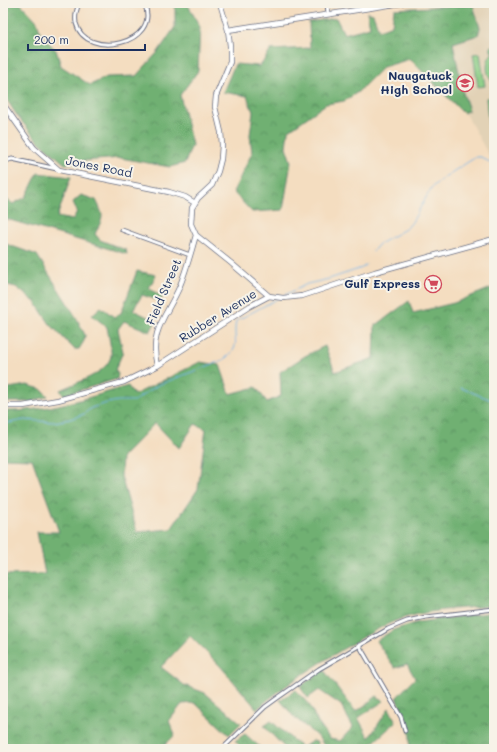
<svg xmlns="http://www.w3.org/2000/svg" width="497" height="752" viewBox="0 0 497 752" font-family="Mali,sans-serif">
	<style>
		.built { fill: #e2d2b6 }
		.green { fill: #8bcd85; stroke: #537e72 }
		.forest { fill: url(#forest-crowns); stroke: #467068; fill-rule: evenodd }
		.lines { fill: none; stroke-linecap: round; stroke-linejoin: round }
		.stream { stroke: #74b4e8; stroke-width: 1 }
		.street-casing { stroke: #676c80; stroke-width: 5 }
		.secondary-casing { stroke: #676c80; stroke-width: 6 }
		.street { stroke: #fff; stroke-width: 3 }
		.secondary { stroke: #fff; stroke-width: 4.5 }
		.labels { text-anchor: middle; stroke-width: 4; stroke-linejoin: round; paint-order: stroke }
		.poi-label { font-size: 12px; font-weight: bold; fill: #1b2f5e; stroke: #f7f3e8; text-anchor: end }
		.street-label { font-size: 12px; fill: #1b2f5e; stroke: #f7f3e8 }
	</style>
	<defs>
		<pattern id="forest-crowns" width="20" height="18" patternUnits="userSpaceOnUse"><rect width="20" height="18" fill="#70b072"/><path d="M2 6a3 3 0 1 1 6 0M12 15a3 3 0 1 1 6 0" fill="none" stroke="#5b9061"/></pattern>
	</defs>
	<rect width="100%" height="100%" fill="#f7f3e8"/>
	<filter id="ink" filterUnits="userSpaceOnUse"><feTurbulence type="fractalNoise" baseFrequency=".025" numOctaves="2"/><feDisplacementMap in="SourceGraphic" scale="8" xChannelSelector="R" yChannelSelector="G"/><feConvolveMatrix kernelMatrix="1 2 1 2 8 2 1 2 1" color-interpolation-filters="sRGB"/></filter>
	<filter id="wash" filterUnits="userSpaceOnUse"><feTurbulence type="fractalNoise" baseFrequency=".012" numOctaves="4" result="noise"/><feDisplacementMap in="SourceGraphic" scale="16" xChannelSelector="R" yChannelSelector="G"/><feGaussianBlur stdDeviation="0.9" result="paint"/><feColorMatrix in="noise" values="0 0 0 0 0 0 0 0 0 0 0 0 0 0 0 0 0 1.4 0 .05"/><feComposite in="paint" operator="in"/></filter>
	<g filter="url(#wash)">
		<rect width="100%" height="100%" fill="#f4ddc0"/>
		<!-- built -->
		<path class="built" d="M 455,3 L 494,3 L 494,163 L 492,161 L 468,118 L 411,52 L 419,6 Z"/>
		<!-- green -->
		<path class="green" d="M 491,46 L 494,46 L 494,60 L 492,66 L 494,84 C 485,74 485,62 493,52 L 491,51 Z
			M 480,53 L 485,86 L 478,87 L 473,54 Z
			M 494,97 L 494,154 L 491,153 L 486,98 Z"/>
		<!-- forest -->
		<path class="forest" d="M 3,3 L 20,3 L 37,21 L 41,35 L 56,50 L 61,66 L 90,85 L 107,77 L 136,76 L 158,52 L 175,27 L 175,3 L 187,3 L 200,27 L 198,71 L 180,95 L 192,145 L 185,163 L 170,167 L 121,158 L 83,161 L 65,164 L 38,141 L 18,117 L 3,94 Z
			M 473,5 L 480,28 L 478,35 L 453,43 L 463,93 L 469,110 L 463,113 L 410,59 L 383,67 L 358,92 L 344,101 L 326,104 L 288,131 L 286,147 L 291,162 L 283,210 L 252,212 L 233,192 L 252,153 L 250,135 L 253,112 L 247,96 L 223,92 L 235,64 L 260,66 L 271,50 L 310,48 L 309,22 L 336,18 L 344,34 L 370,27 L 367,12 L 373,14 L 379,30 L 392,25 L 394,9 Z
			M 38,173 L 71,177 L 57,217 L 73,220 L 77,211 L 73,202 L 81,195 L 96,200 C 105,218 103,217 95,234 L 100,240 L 126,250 L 127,254 L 3,218 L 3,197 L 13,204 L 26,197 Z
			M 3,243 L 37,255 L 76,317 L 85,335 L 84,341 L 79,349 L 74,349 L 50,324 L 35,302 L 16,287 L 3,284 Z
			M 137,271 L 156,275 L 149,288 L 162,297 L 161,301 L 142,295 L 133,310 L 156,321 L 150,332 L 124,321 L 118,329 L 123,352 L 115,370 L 118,374 L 117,379 L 64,395 L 60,390 C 75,383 107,374 111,356 C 112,349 108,334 107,327 L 92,315 L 101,307 L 114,317 L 121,313 Z
			M 494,287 L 494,606 C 465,608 435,609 407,617 C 388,622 371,633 355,642 C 321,662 287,683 257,709 L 221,667 L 190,636 L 161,667 L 184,685 L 205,693 L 241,723 L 229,735 L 195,703 L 182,704 L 169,721 L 175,735 L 161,749 L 3,749 L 3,575 L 45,574 L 37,532 L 59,532 L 32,459 L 3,458 L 3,411 C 46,412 87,398 128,386 L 134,395 L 200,362 L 220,365 L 230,394 L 256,387 L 267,402 L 281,396 L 280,372 L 305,356 L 325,346 L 335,372 L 374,358 L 375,326 L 409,301 L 413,313 L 454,303 ZM 155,423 L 179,448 L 195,424 L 206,429 L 198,489 L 171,529 L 137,532 L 121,476 L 122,457 Z
			M 27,385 L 41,389 L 48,396 L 31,402 L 3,402 L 3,389 Z
			M 494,612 L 494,749 L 409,749 C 413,731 405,714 396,698 L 415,678 L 407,664 L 395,668 L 376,641 L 393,630 L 419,622 Z
			M 323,669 L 356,712 L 377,696 L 384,701 L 358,718 L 369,738 L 389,708 L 396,722 L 368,747 L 370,749 L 324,749 L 325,747 L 318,737 L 293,716 L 280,700 L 296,690 L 310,706 L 318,723 L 330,739 L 340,741 L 353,727 L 341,705 L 319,690 L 308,698 L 300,687 Z
			M 271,721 L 302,748 L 312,741 L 317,742 L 318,749 L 286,749 L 264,726 Z
			M 245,734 L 262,749 L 255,749 L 251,745 L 246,749 L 243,749 L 235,741 Z"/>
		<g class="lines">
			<!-- stream -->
			<path class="stream" d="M 373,251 L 379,244 L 407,228 L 412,222 L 432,187 L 446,176 L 476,157 L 481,157 L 494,165
				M 283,296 L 307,284 L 329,279 L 362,268 L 366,265
				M 461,388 L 494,401
				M 3,424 L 24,420 L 54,422 L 70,419 L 84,414 L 91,408 L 107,403 L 118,401 L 134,401 L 158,385 L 223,360 C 243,346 232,341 236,321 L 277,299"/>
		</g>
	</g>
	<g filter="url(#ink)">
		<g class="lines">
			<!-- street casing -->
			<g class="street-casing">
				<path id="street" d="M 80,3 C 76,8 75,17 76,23 C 85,61 163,44 144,3
					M 327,3 L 328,14
					M 3,162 L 12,159 L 57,169
					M 122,230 L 190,255
					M 359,645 L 401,717 L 405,731
					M 222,749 L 265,707 L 276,699 L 319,669 L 388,629 L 407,621 L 426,617 L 494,609"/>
			</g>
			<!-- secondary casing -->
			<g class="secondary-casing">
				<path id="secondary" d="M 220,3 L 228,30 L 230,46 L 230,62 L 216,96 L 215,107 L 221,132 L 222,145 L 221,159 L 218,171 L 212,185 L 198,198 L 192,208 L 191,224 L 196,235 L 231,263 L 269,296 L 283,298 L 302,296 L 375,272 L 494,239
					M 228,30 L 402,3
					M 3,104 L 34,148 L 59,170 L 169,192 L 185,197 L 195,203
					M 157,366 C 149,331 166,317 179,288 C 186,271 191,253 196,235
					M 3,406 L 23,406 L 58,400 L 124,382 L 157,366 L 250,306 L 269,296"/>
			</g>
			<!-- street -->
			<use href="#street" class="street"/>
			<!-- secondary -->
			<use href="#secondary" class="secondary"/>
		</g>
	</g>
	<!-- icons -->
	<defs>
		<g id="school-ring" transform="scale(0.9)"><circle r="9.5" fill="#f7f3e8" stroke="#d1495b" stroke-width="1.5"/><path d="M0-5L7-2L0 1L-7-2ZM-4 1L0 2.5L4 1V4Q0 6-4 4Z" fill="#d1495b"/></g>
		<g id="supermarket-ring" transform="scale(0.9)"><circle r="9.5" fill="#f7f3e8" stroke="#d1495b" stroke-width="1.5"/><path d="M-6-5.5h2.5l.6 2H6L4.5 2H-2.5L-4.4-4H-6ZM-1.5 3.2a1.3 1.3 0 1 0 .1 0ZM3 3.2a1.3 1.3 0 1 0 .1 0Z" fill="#d1495b"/></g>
	</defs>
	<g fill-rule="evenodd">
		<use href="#school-ring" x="465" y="83"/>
		<use href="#supermarket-ring" x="433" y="284"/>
	</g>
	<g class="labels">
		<!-- poi labels -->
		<g class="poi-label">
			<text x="452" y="80">Naugatuck<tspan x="452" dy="14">High School</tspan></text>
			<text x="420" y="288">Gulf Express</text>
		</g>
		<!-- street labels -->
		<g class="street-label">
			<text transform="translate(99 167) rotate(11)" y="4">Jones Road</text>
			<text transform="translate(164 292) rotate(-67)" y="4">Field Street</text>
			<text transform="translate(218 316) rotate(-32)" y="4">Rubber Avenue</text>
		</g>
	</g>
	<!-- margin -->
	<rect width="497" height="752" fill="none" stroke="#f7f3e8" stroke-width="16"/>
	<!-- scale -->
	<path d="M28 44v6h117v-6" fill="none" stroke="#1b2f5e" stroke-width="2"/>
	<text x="34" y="44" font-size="12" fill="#1b2f5e" stroke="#f7f3e8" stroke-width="3" paint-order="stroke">200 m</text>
</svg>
